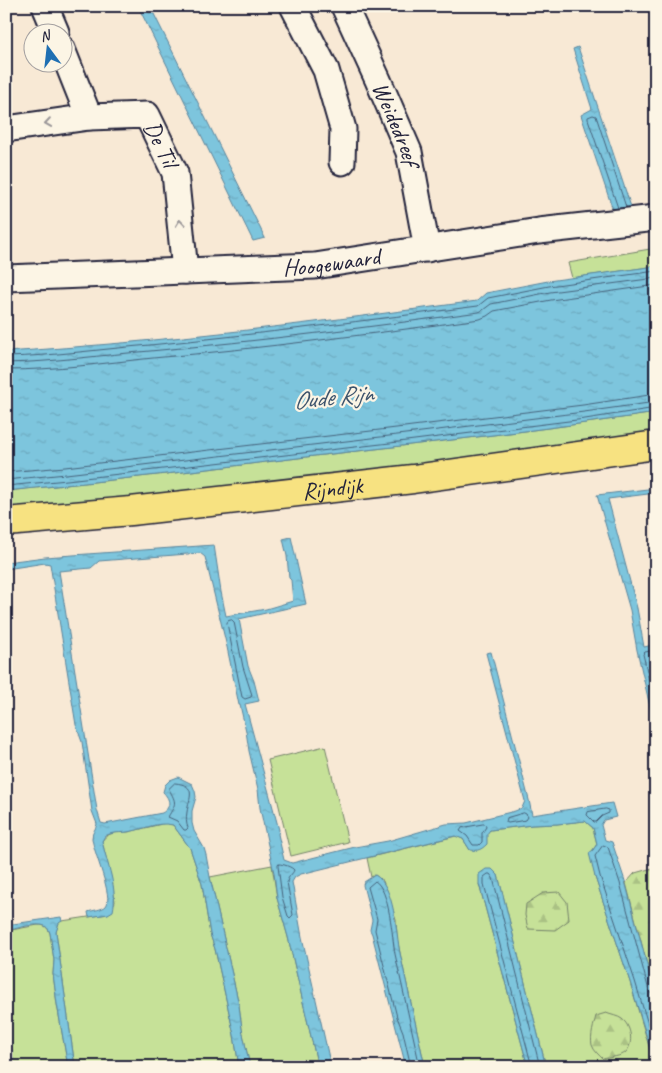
<svg xmlns="http://www.w3.org/2000/svg" width="662" height="1073" viewBox="0 0 662 1073" font-family="Caveat,sans-serif">
	<style>
		.green { fill: #c6e198; stroke: #74826a }
		.forest { fill: url(#forest-firs); stroke: #74826a }
		.water { fill: url(#water-ripples); stroke: #59849c }
		.lines { fill: none; stroke-linecap: round; stroke-linejoin: round }
		.shore { stroke: #46637c; stroke-width: 1 }
		.minor-casing { stroke: #22223b; stroke-width: 29 }
		.major-casing { stroke: #22223b; stroke-width: 31 }
		.minor { stroke: #fcf5e5; stroke-width: 25 }
		.major { stroke: #f7e281; stroke-width: 28 }
		.oneway { stroke: #9a9698 }
		.labels { text-anchor: middle; stroke-width: 4.5; stroke-linejoin: round; paint-order: stroke }
		.street-label { font-size: 24px; fill: #22223b; stroke: #fcf5e5 }
		.water-label { font-size: 25px; font-style: italic; fill: #3d536c; stroke: #fcf5e5 }
	</style>
	<defs>
		<pattern id="forest-firs" width="22" height="20" patternUnits="userSpaceOnUse" patternTransform="scale(1.25)"><rect width="22" height="20" fill="#c6e198"/><path d="M5 1l3.5 6h-7zM16 11l3.5 6h-7z" fill="#aac184"/></pattern>
		<pattern id="water-ripples" width="26" height="14" patternUnits="userSpaceOnUse" patternTransform="scale(1.25)"><rect width="26" height="14" fill="#7dc5dd"/><path d="M2 4q2-2 4 0t4 0M15 11q2-2 4 0t4 0" fill="none" stroke="#6ca9bf"/></pattern>
	</defs>
	<rect width="100%" height="100%" fill="#f8e9d5"/>
	<filter id="ink" filterUnits="userSpaceOnUse"><feTurbulence type="fractalNoise" baseFrequency=".02" numOctaves="2"/><feDisplacementMap in="SourceGraphic" scale="10" xChannelSelector="R" yChannelSelector="G"/><feConvolveMatrix kernelMatrix="1 2 1 2 8 2 1 2 1" color-interpolation-filters="sRGB"/></filter>
	<g filter="url(#ink)">
		<!-- green -->
		<path class="green" d="M 656,248 L 656,266 L 572,278 L 568,263 Z
			M 656,413 L 656,441 L 6,512 L 6,491 C 109,481 212,469 314,456 C 428,443 542,430 656,413 Z
			M 325,746 L 348,842 L 291,856 L 268,760 Z
			M 585,821 L 593,828 L 597,844 L 593,850 L 595,877 L 630,982 L 655,1067 L 546,1067 L 498,875 L 479,884 L 528,1067 L 425,1067 L 400,953 L 397,938 L 396,919 L 383,881 L 375,875 L 371,877 L 367,858 L 456,836 L 463,839 L 470,850 L 490,830 L 532,825 L 557,824 Z
			M 166,823 L 173,825 L 190,848 L 202,884 L 210,934 L 215,949 L 234,1035 L 239,1067 L 75,1067 L 56,932 L 59,922 L 62,921 L 108,914 L 115,902 L 113,887 L 102,841 C 107,832 119,832 128,832 Z
			M 272,865 L 277,898 L 288,937 L 318,1067 L 250,1067 L 242,1029 L 239,1005 L 210,877 Z
			M 38,925 C 45,925 47,927 50,933 L 54,960 L 53,974 L 57,1004 L 68,1067 L 14,1067 L 6,1009 L 6,931 Z"/>
		<!-- forest -->
		<path class="forest" d="M 656,867 L 656,999 L 626,883 L 635,873 Z
			M 559,892 L 567,902 L 569,920 L 555,930 L 528,929 L 525,915 L 526,904 L 543,893 Z
			M 606,1013 C 611,1015 618,1016 622,1019 C 631,1026 634,1043 626,1052 C 621,1057 610,1057 603,1059 C 599,1055 594,1051 592,1045 C 590,1037 594,1024 596,1016 Z"/>
		<!-- water -->
		<path class="water" d="M 138,6 L 150,6 L 265,238 L 253,241 Z
			M 578,47 L 634,216 L 616,219 L 581,115 L 592,109 L 573,49 Z
			M 656,266 L 656,413 C 542,430 428,443 314,456 C 212,469 109,481 6,491 L 6,352 C 164,342 321,322 477,301 L 486,293 L 548,281 Z
			M 656,488 L 656,493 L 608,499 L 637,608 L 644,647 L 653,645 L 656,654 L 656,733 L 637,650 L 630,610 L 597,495 Z
			M 291,537 L 306,604 L 239,619 L 248,666 L 254,681 L 259,701 L 245,704 L 279,830 L 278,834 L 284,860 L 292,863 L 355,847 L 388,841 L 446,824 L 466,823 L 515,811 L 522,808 L 525,801 L 486,653 L 491,652 L 529,800 L 532,815 L 612,803 L 616,817 L 604,820 L 601,825 L 605,840 L 612,842 L 625,881 L 656,999 L 656,1067 L 630,982 L 595,877 L 589,853 L 593,850 L 597,844 L 593,828 L 585,821 L 557,824 L 532,825 L 490,830 L 487,834 L 487,844 C 481,850 478,851 470,850 L 463,839 L 455,836 L 301,874 L 295,877 L 292,882 L 302,937 L 331,1067 L 318,1067 L 288,937 L 277,898 L 274,873 L 260,808 L 258,789 L 249,751 L 246,731 L 240,705 L 239,705 L 227,647 L 205,557 L 200,553 L 99,561 L 91,568 L 59,571 L 97,810 L 101,823 L 105,824 L 162,813 C 172,807 170,799 163,792 L 165,785 L 170,780 L 178,777 L 192,784 L 195,791 L 196,797 L 192,811 L 192,823 L 194,831 L 204,848 L 206,855 L 210,877 L 239,1005 L 242,1029 L 250,1067 L 239,1067 L 234,1035 L 215,949 L 210,934 L 202,884 L 190,848 L 173,825 C 157,821 143,830 127,832 C 121,833 113,832 107,835 C 104,836 104,838 102,841 C 107,864 118,888 113,911 L 108,914 L 89,917 L 88,912 C 93,910 102,910 106,906 C 114,897 93,851 92,838 C 92,832 96,829 97,824 L 92,811 L 82,742 L 76,725 L 50,564 L 45,563 L 6,569 L 6,562 L 45,557 L 214,545 L 221,592 L 226,616 L 266,609 L 293,601 L 291,580 L 289,578 L 287,556 L 283,539 Z
			M 486,869 L 492,869 L 498,875 L 546,1067 L 528,1067 L 479,884 L 479,874 Z
			M 375,875 C 395,886 396,933 400,953 L 425,1067 L 406,1067 L 372,934 L 370,930 L 372,920 L 363,885 L 364,882 Z
			M 61,917 L 62,921 L 59,923 L 56,932 L 75,1067 L 68,1067 L 57,1004 L 53,974 L 54,960 L 50,933 C 49,930 48,928 45,926 C 37,922 15,929 6,931 L 6,925 Z
			M 6,1009 L 14,1067 L 6,1067 Z"/>
		<g class="lines">
			<!-- shore -->
			<path class="shore" d="M 618,208 L 588,119 L 588,117 L 593,115 L 596,116 L 626,207
				M 6,357 C 54,356 102,349 150,345 C 260,334 369,320 478,306 L 488,298 L 549,286 L 656,271
				M 6,363 C 54,362 103,355 150,351 C 260,341 370,327 479,312 L 483,310 L 491,304 L 550,292 L 656,278
				M 6,370 C 55,370 105,363 153,358 C 263,348 372,334 480,319 L 487,316 L 494,311 L 551,300 L 656,285
				M 6,472 L 65,467 L 388,429 L 583,405 L 656,394
				M 6,480 L 66,474 L 389,436 L 584,412 L 656,402
				M 6,486 L 67,480 L 390,443 L 585,419 L 656,408
				M 232,620 L 234,622 L 243,667 L 252,695 L 251,697 L 245,699 L 242,697 L 227,623 L 228,621 Z
				M 656,650 L 645,652 L 643,654 L 656,710
				M 175,783 C 198,785 189,798 187,812 C 186,818 186,823 188,828 L 186,830 L 184,830 L 177,821 L 168,817 C 176,803 177,804 169,789 Z
				M 606,809 L 609,810 L 609,813 L 602,816 L 596,822 L 594,822 L 587,815 L 588,812 Z
				M 524,813 L 526,814 L 528,817 L 526,820 L 508,823 L 506,822 L 507,818 Z
				M 483,824 L 485,824 L 486,827 L 482,833 L 482,842 L 479,845 L 473,845 L 467,836 L 460,831 L 462,828 Z
				M 279,864 C 283,864 292,867 294,870 C 293,874 288,876 287,882 L 293,915 L 290,918 L 288,916 L 282,897 L 278,866 Z
				M 656,995 L 651,994 L 649,991 L 620,883 L 608,847 L 603,845 L 595,856 L 600,876 L 635,981 L 656,1051
				M 411,1067 L 403,1032 L 397,1017 L 375,930 L 377,919 L 368,887 L 375,881 C 390,890 392,937 395,954 L 420,1067
				M 532,1067 L 484,884 L 484,877 L 488,874 L 490,874 L 493,878 L 540,1067"/>
			<!-- minor casing -->
			<g class="minor-casing">
				<g id="minor">
					<path d="M 45,6 L 56,32"/>
					<path d="M 293,6 L 326,70 L 343,129 L 342,162"/>
					<path id="s1" d="M 344,6 L 378,80 L 409,152 L 427,249"/>
					<path d="M 62,49 L 89,117"/>
					<path id="s2" d="M 6,129 L 89,117 L 147,115 L 175,173 L 185,271"/>
					<path id="s3" d="M 6,278 L 315,266 L 539,231 L 656,218"/>
				</g>
			</g>
			<!-- major casing -->
			<g class="major-casing">
				<g id="major">
					<path id="s4" d="M 6,522 L 131,511 L 413,479 L 656,445"/>
				</g>
			</g>
			<!-- minor -->
			<use href="#minor" class="minor"/>
			<!-- major -->
			<use href="#major" class="major"/>
		</g>
		<!-- one-way arrows -->
		<defs><path id="oneway-chevron" d="M-2-3.5L2.5 0L-2 3.5" fill="none" stroke-width="1.6" stroke-linecap="round" stroke-linejoin="round" transform="scale(1.25)"/></defs>
		<g class="oneway">
			<use href="#oneway-chevron" transform="translate(48 123) rotate(172)"/>
			<use href="#oneway-chevron" transform="translate(180 223) rotate(-96)"/>
		</g>
	</g>
	<g class="labels">
		<!-- street labels -->
		<g class="street-label">
			<text dy="8" stroke="none"><textPath href="#s1" startOffset="129">Weidedreef</textPath></text>
			<text dy="8" stroke="none"><textPath href="#s2" startOffset="174">De Til</textPath></text>
			<text dy="8" stroke="none"><textPath href="#s3" startOffset="326">Hoogewaard</textPath></text>
			<text dy="8" stroke="none"><textPath href="#s4" startOffset="328">Rijndijk</textPath></text>
		</g>
		<!-- water labels -->
		<g class="water-label">
			<text transform="translate(333 396) rotate(-6)" y="9">Oude Rijn</text>
		</g>
	</g>
	<!-- margin -->
	<rect width="662" height="1073" fill="none" stroke="#fcf5e5" stroke-width="25"/>
	<rect x="12" y="12" width="637" height="1048" fill="none" stroke="#22223b" stroke-width="2" filter="url(#ink)"/>
	<!-- north arrow -->
	<g transform="translate(48 48) rotate(345)"><circle r="24" fill="#fcf5e5" stroke="#a5a1a1"/>
	<path d="M0-4L9 19L0 12L-9 19Z" fill="#1f6fb2"/>
	<text y="-8" font-size="14" font-weight="bold" text-anchor="middle" fill="#22223b">N</text>
	</g>
</svg>
